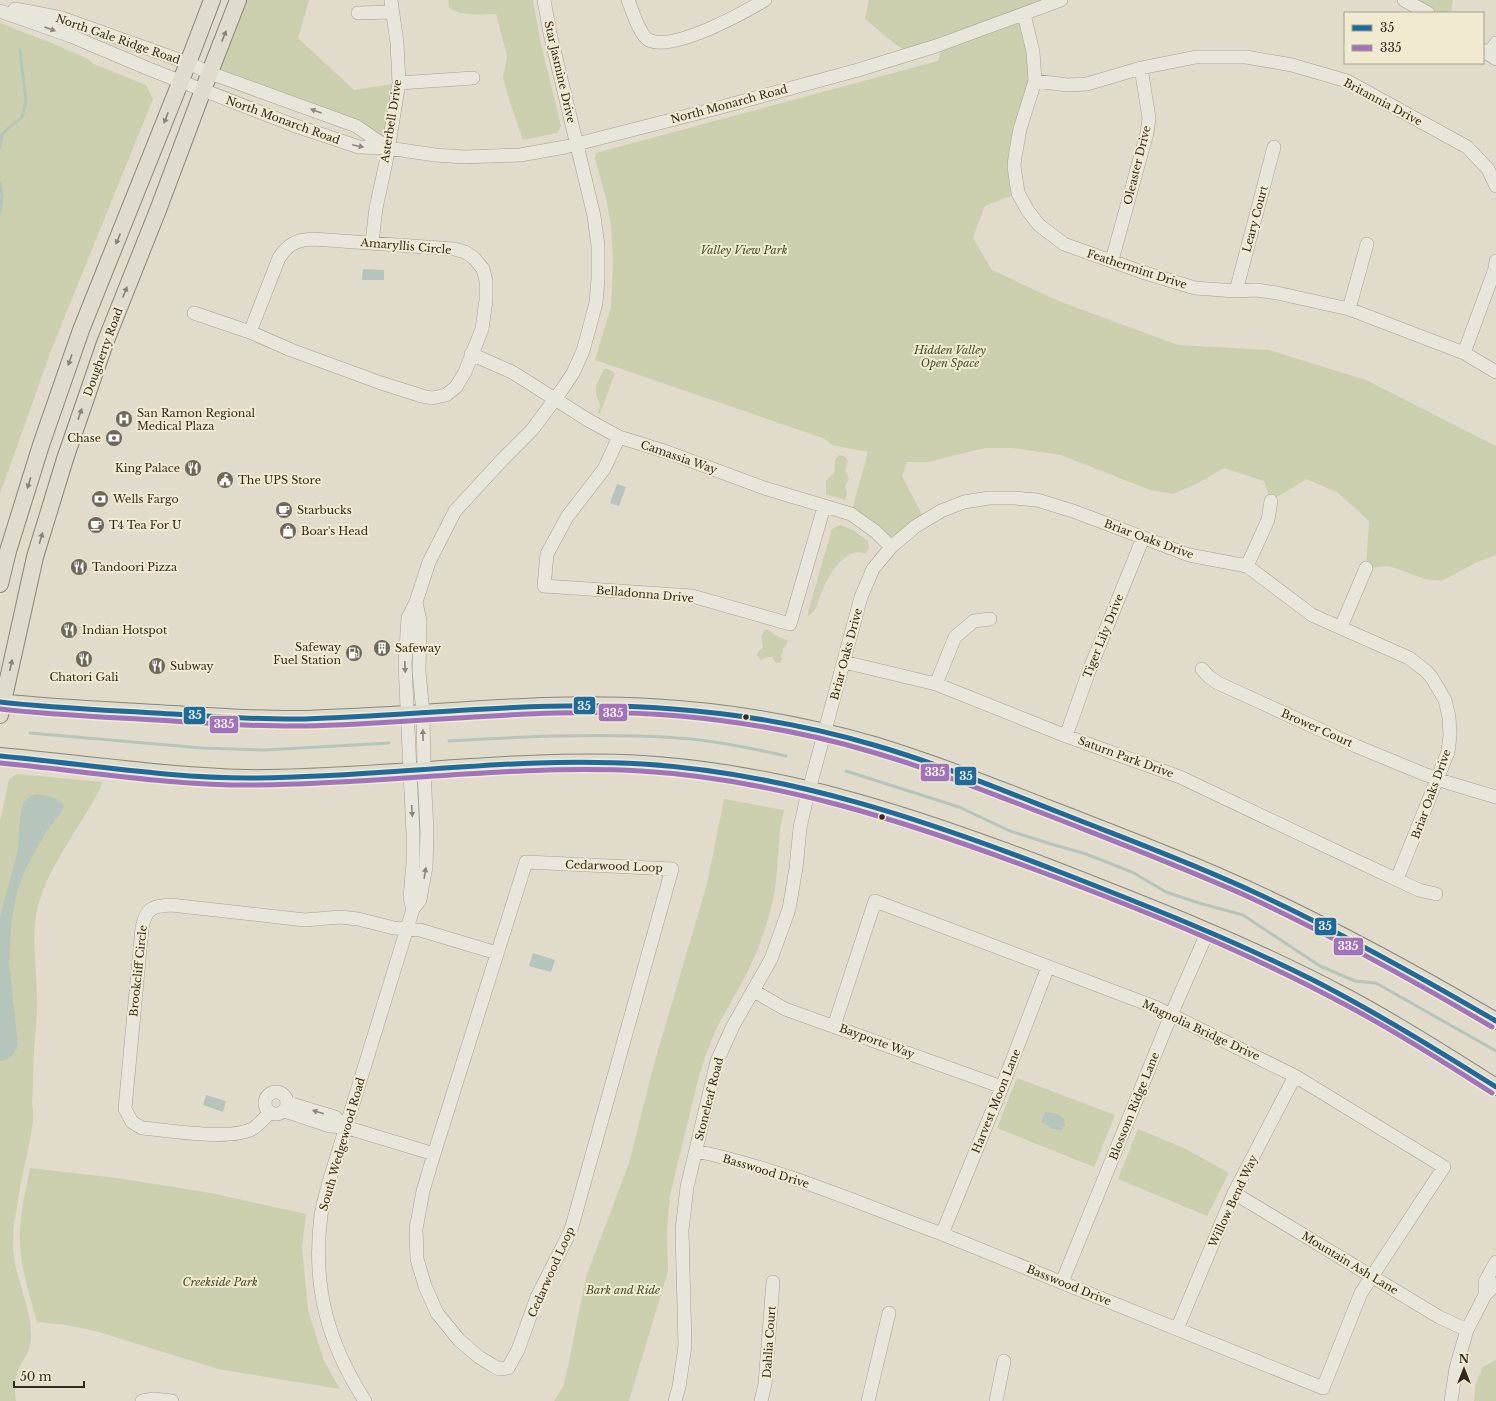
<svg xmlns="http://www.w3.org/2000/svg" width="1496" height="1401" viewBox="0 0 1496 1401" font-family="'Libre Baskerville',serif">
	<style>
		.green { fill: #cccfae }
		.water { fill: #b6c5bc }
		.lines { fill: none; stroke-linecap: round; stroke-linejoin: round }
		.stream { stroke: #b6c5bc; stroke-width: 3 }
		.minor-casing { stroke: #a5a094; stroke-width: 14 }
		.major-casing { stroke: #8a857a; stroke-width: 18 }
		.minor { stroke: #e8e5db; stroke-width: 13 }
		.major { stroke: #dfdbcd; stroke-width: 16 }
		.bus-1-casing { stroke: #f0ead1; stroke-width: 8 }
		.bus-2-casing { stroke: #f0ead1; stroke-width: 8 }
		.bus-1 { stroke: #1e6b9b; stroke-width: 5 }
		.bus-2 { stroke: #a173ba; stroke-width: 5 }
		.oneway { fill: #8c877c }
		.oneway2 { fill: #888276 }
		.bus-dot { fill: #31291e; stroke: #f0ead1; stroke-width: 1.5 }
		.labels { text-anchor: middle; stroke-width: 4; stroke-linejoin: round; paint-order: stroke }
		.street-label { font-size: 11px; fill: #31291e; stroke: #f0ead1 }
		.park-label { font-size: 11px; font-style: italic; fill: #3f4b27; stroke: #f0ead1 }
		.poi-label { font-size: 11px; fill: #31291e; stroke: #f0ead1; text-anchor: start }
		.line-badge { stroke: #f0ead1; stroke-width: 1.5 }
		.badge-label { font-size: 11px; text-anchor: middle; font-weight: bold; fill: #fff }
	</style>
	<rect width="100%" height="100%" fill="#e0dbca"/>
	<!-- green -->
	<path class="green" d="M 238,0 L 309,0 L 298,38 L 354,90 L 399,83 L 388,148 L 356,126 L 210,73 Z
		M 448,0 L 533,0 L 540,40 L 561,126 L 557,133 L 523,140 L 510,102 L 503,78 L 507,56 L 496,14 C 481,14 463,17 449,8 Z
		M 869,0 L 1061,0 L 1024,14 L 1035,81 L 1020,129 L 1018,193 L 985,206 L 973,238 L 992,270 L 1061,302 L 1178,345 L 1269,350 L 1366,380 L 1496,446 L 1496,555 L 1477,562 L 1442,581 L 1425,579 L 1389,566 L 1366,568 L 1369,521 L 1337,492 L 1306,479 L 1271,501 L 1264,481 L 1224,468 L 1198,483 L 1173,494 L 1150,490 L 1061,455 L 1013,448 L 985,448 L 928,462 L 907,462 L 902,476 L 925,520 L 891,547 L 851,514 L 868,452 L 832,445 L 823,438 L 595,360 L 611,307 L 613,262 L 611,225 L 606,198 L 595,159 L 596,153 L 938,61 L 943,44 L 911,54 L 895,44 L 865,19 Z
		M 1404,0 L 1453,0 L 1451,13 L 1428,13 Z
		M 0,23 L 54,44 L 88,59 L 94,64 L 146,85 L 153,99 L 52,348 L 0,494 Z
		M 604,369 L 608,369 L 615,373 L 600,414 L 598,412 L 600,405 L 596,395 L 596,386 Z
		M 839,455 L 844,456 L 848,461 L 845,471 L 849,479 L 845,486 L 847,494 L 845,500 L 826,494 L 826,481 C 838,468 834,477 835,460 Z
		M 840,525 L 853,530 L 868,541 L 869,548 L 865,554 C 847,545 829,574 823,589 C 818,598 818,611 808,616 L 808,612 L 832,529 Z
		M 765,629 C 774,632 778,639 788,640 L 786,646 L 783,648 L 783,652 L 781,655 L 782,660 L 779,663 L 776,663 L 772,657 L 768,657 L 760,660 L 757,656 L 758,652 L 763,647 L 761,637 Z
		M 17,774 L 102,782 L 101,787 C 82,825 53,859 40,899 C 29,934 38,972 37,1008 C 37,1018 36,1028 35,1038 C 33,1061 33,1083 32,1105 C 37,1119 24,1166 21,1182 C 19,1195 17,1207 15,1219 L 14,1219 C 13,1235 12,1252 16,1268 C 21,1289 33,1319 31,1340 C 30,1350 24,1359 19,1368 C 14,1378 14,1390 16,1401 L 0,1401 L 0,821 L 9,779 Z
		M 724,799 L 784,810 L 780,830 L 776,881 L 773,900 L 766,926 L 758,949 L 745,977 L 717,1027 L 705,1057 L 698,1080 L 670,1195 L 667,1231 L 668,1271 L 629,1401 L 554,1401 L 563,1387 L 568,1366 L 586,1277 L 629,1163 L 654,1064 L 707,884 Z
		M 1017,1078 L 1115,1115 L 1094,1167 L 997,1128 Z
		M 1138,1129 L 1186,1149 L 1229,1173 L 1207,1216 L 1118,1179 Z
		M 30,1168 L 117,1178 L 211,1193 L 306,1214 L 302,1248 L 308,1310 L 324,1361 L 340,1389 L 218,1369 L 99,1332 L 67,1325 L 37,1322 C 31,1300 24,1278 21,1256 C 17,1227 24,1197 30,1168 Z
		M 1496,1360 L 1496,1401 L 1474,1401 L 1476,1383 L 1483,1367 Z"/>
	<!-- water -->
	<path class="water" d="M 363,269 L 384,270 L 384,280 L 362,280 Z
		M 617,484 L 626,487 L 619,506 L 610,503 Z
		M 37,794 C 47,796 57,797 64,805 L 63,810 L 46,832 L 24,872 L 17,892 L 12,918 L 9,961 L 18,1046 C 14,1054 10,1061 0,1061 L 0,916 L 18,850 L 20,817 L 23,803 L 30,796 Z
		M 533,953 L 555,960 L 551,972 L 529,966 Z
		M 206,1095 L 226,1101 L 223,1112 L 203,1105 Z
		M 1045,1112 L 1058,1114 L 1065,1120 L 1064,1122 L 1066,1126 L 1063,1127 L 1062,1130 L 1052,1129 L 1041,1122 Z"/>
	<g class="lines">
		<!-- stream -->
		<path class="stream" d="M 0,148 L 2,134 L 22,117 L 26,101 L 20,50
			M 0,183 L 2,196 L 0,213
			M 30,733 L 202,748 L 265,750 L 389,743
			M 449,741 C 525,736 602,733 678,738 C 713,740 751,748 786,756
			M 846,771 L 959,807 L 1010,831 L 1051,844 L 1086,854 L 1132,872 L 1166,892 L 1199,903 L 1243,915 L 1320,966 L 1355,981 L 1376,983 L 1496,1051"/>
		<!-- minor casing -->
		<g class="minor-casing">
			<path id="minor" d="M 628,0 C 632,10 640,36 649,40 C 673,52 743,13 765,0
				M 1404,0 L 1428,13
				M 15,9 L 62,18 L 188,63 L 210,73 L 356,126 L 388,148
				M 0,11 L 71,36 L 149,69 L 293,125 L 359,147 L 388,148 L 435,155 L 464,157 L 520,155 L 565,147 L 718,108 L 858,70 L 936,46 L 1061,0
				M 358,13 L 392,12
				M 1024,14 L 1033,52 L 1035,81 L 1020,129 L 1015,157 L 1014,166 L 1018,193 L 1028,211 L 1039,225 L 1064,244 L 1142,272 L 1195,288 L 1236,291 L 1256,290 L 1277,293 L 1349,309 L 1464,353 L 1496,372
				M 1483,50 L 1496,59
				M 1488,54 L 1496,43
				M 1035,81 L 1068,85 L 1087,84 L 1141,68 L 1196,57 L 1246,57 L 1292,65 L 1347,81 L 1467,147 L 1488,169 L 1496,186
				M 399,83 L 473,78
				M 372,242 L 376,208 L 386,162 L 399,83 L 397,43 L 391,0
				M 1112,260 L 1147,133 L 1149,118 L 1141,68
				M 1236,291 L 1274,147
				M 1349,309 L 1367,244
				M 194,313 L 250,332 L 291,350 L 381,383 L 422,396 L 432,398 L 446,395 L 456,387 L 465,372 L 482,329 L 486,300 L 486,281 L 483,269 L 474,258 L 465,252 L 454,249 L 313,239 C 296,240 288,244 279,258 L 250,332
				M 1464,353 L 1495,269 L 1496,261
				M 471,354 L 512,372 L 588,420 L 619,437 L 667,452 L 764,488 L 851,514 L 876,532 L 891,547
				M 619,437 L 604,469 L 567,517 L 547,554 L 544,586 L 692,596 L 790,624 L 824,507
				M 1247,566 L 1268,520 L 1271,501
				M 1341,627 L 1366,568
				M 844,662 L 936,684 L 1066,736 L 1180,777 L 1357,861 L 1419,890 L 1436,894
				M 1202,669 L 1209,677 L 1218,683 L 1356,746 L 1424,774 L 1449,783 L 1496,797
				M 936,684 L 955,637 L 974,621 L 990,619
				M 1066,736 L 1089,671 L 1143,538
				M 526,862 L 672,869 L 571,1230 L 537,1297 L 518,1350 L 508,1368 L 499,1369 L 492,1365 L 479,1357 L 459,1340 L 437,1313 L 425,1286 L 417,1259 L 416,1229 L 423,1191 L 434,1154 Z
				M 413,909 L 410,898 L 413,862 L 413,834 L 405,664 L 408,618 L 416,602 L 429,562 L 455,511 L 502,460 L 532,430 L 561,391 L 573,373 L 583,351 L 596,303 L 598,279 L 598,246 L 594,216 L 550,33 L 544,0
				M 754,991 L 785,1009 L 1002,1087
				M265 1103a11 11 0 1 1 22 0a11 11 0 1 1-22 0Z
				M 288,1103 L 335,1117 L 345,1127
				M 285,1111 L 330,1126 L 345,1127 L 434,1154
				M 270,1113 C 264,1118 258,1126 252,1129 C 229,1141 169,1130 142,1128 L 132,1122 L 125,1109 L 142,928 C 146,908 152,906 171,905 L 305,920 L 340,917 L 358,919 L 394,928 L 420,930 L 497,953
				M 696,1151 C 782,1169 860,1204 942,1234 L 1323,1388 L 1361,1293 L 1444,1167 L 1295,1076 L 1155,1007 L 875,901 L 834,1026
				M 1234,1193 L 1439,1317 L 1467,1330
				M 942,1234 L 1002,1087 L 1048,967
				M 1062,1282 L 1171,1015 L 1208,931
				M 1485,1295 L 1485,1282 L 1496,1262
				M 1177,1329 L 1234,1193 L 1295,1076
				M 142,1401 L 154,1399 L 172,1401
				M 365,1401 C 327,1342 312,1285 321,1215 C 323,1204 326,1193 329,1182 L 413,909 L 420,900 L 422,888 L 426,867 L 427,832 L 424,771 L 423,713 L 419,671 L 420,621 L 416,602
				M 675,1401 L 679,1387 L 685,1346 L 682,1230 L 687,1187 L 717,1061 L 733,1026 L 771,959 L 789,909 L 796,868 L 800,828 L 806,801 L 861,597 L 873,569 L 891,547 L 916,526 L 941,511 L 964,502 L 989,498 L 1014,498 L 1037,500 L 1073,511 L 1189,555 L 1247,566 L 1312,615 L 1409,658 L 1426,671 L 1432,678 L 1445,700 L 1449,717 L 1450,735 L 1448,752 L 1397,879
				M 761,1401 L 765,1384 L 773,1282
				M 868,1401 L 889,1313
				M 996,1401 L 1004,1361
				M 1451,1401 L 1456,1368 L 1467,1330 L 1485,1295 L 1496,1284"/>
		</g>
		<!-- major casing -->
		<g class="major-casing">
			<path id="major" d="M 0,584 L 8,551 L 41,445 L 81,330 L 188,63 L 212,0
				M 0,702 C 52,708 104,710 156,713 C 206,716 256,720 305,719 C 344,717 384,716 423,713 C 498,708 574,702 650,707 C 724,711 802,724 874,745 C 936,764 997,788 1058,812 C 1112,833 1165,853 1218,876 C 1314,918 1406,968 1496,1021
				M 0,715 L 35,557 L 65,459 L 105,343 L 158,210 L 203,90 L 238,0
				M 0,756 C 55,761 109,768 164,773 C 198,776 232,779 266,778 C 391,777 519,757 643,764 C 785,773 914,816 1045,866 C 1148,906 1251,946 1348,998 C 1399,1025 1447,1056 1496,1087"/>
		</g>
		<!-- minor -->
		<use href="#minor" class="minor"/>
		<!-- major -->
		<use href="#major" class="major"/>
		<!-- bus-1 casing -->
		<g class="bus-1-casing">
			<path id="bus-1" d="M 0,702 C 52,708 104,710 156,713 C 206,716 256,720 305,719 C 428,715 550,699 673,709 C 741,714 809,726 874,745 C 936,763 997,788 1058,812 C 1124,838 1190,862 1254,892 C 1337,930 1417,975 1496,1021
				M 0,756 C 86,764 172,779 258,778 C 387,777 515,756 643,764 C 787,773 926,820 1060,872 C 1145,905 1231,939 1313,980 C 1376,1012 1436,1049 1496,1087"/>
		</g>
		<!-- bus-2 casing -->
		<g class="bus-2-casing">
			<path id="bus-2" d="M 0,709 C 52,715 104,717 156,720 C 205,723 255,727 305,726 C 430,723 554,705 680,716 C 744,722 809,733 872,752 C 934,770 995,795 1055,818 C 1121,844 1187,869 1251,898 C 1334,937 1414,981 1492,1027
				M 0,763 C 85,771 172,786 258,785 C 386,784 513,764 641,771 C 775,779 904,821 1028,867 C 1136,907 1243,950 1344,1004 C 1395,1031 1444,1062 1492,1093"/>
		</g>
		<!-- bus-1 -->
		<use href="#bus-1" class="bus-1"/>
		<!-- bus-2 -->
		<use href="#bus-2" class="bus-2"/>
	</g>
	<!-- one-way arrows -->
	<defs><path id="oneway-solid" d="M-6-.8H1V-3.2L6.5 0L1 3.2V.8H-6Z"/></defs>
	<g class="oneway">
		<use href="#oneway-solid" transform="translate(50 29) rotate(20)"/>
		<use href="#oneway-solid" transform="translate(316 111) rotate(-160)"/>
		<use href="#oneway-solid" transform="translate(358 146) rotate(12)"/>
		<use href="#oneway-solid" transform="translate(405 667) rotate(88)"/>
		<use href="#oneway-solid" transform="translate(423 735) rotate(-91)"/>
		<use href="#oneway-solid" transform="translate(412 811) rotate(87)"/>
		<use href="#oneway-solid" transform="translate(425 873) rotate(-81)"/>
		<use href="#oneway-solid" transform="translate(318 1112) rotate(-163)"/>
	</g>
	<g class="oneway2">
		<use href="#oneway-solid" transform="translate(224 36) rotate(-69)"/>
		<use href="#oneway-solid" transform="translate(166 118) rotate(111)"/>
		<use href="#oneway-solid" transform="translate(118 239) rotate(112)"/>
		<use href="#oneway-solid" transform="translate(125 292) rotate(-68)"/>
		<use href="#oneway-solid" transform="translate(70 360) rotate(109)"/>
		<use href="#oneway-solid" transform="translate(80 414) rotate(-71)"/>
		<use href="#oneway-solid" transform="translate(29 483) rotate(107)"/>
		<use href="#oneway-solid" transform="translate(41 538) rotate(-73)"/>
		<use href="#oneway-solid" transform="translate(11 665) rotate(-78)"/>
	</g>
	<!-- icons -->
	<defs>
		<g id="hospital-disc" transform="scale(0.9)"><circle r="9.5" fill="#6e675a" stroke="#f0ead1"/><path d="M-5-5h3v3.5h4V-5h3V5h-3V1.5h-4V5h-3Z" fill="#fff"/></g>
		<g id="bank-disc" transform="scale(0.9)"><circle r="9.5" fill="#6e675a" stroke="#f0ead1"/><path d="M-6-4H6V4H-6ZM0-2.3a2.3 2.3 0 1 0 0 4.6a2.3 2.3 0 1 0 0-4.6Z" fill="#fff"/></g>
		<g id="restaurant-disc" transform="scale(0.9)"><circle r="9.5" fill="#6e675a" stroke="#f0ead1"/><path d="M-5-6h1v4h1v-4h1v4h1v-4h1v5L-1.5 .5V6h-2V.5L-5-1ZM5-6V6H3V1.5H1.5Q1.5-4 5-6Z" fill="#fff"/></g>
		<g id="civic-disc" transform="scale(0.9)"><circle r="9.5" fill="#6e675a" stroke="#f0ead1"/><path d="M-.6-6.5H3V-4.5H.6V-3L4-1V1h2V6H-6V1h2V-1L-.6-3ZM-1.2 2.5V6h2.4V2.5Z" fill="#fff"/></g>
		<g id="cafe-disc" transform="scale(0.9)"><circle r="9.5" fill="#6e675a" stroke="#f0ead1"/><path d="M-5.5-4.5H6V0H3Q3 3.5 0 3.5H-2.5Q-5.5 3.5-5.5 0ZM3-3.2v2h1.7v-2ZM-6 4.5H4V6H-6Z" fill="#fff"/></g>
		<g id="shop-disc" transform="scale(0.9)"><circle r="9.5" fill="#6e675a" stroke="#f0ead1"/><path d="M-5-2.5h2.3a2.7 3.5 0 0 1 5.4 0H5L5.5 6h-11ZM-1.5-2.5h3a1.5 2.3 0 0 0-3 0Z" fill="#fff"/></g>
		<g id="building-disc" transform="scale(0.9)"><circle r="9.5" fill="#6e675a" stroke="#f0ead1"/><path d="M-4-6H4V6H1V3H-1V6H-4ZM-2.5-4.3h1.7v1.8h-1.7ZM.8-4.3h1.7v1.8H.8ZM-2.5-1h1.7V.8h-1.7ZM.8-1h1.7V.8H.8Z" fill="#fff"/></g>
		<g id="fuel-disc" transform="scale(0.9)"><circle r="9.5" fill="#6e675a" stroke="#f0ead1"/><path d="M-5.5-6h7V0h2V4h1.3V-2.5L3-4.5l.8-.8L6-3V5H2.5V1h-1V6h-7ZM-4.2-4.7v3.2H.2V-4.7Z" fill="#fff"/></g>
	</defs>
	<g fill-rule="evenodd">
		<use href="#hospital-disc" x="124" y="419"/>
		<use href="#bank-disc" x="114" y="438"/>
		<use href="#restaurant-disc" x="193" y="468"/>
		<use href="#civic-disc" x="225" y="480"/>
		<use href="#bank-disc" x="100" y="499"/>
		<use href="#cafe-disc" x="284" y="510"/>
		<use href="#cafe-disc" x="96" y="525"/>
		<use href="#shop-disc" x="288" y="531"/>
		<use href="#restaurant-disc" x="79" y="567"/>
		<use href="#restaurant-disc" x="69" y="630"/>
		<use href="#building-disc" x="382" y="648"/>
		<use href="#fuel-disc" x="354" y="653"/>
		<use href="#restaurant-disc" x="84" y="659"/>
		<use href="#restaurant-disc" x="157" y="666"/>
	</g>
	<!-- markers -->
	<g class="bus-dot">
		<circle cx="746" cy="717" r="3.5"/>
		<circle cx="882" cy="817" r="3.5"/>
	</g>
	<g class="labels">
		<!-- street labels -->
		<g class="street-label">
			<text transform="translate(118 39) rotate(19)" y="4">North Gale Ridge Road</text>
			<text transform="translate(560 72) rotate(77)" y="4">Star Jasmine Drive</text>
			<text transform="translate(1383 102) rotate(28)" y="4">Britannia Drive</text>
			<text transform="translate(729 104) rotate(-15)" y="4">North Monarch Road</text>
			<text transform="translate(283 120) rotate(20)" y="4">North Monarch Road</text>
			<text transform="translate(391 121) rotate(-81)" y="4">Asterbell Drive</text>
			<text transform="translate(1137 165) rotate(-76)" y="4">Oleaster Drive</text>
			<text transform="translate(1255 219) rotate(-75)" y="4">Leary Court</text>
			<text transform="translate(406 246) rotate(5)" y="4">Amaryllis Circle</text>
			<text transform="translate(1137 269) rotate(18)" y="4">Feathermint Drive</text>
			<text transform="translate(103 352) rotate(-70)" y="4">Dougherty Road</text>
			<text transform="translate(679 457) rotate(19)" y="4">Camassia Way</text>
			<text transform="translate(1149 539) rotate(20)" y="4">Briar Oaks Drive</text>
			<text transform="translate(645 594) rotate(5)" y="4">Belladonna Drive</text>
			<text transform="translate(1103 636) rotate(-68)" y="4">Tiger Lily Drive</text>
			<text transform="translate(846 654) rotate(-75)" y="4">Briar Oaks Drive</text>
			<text transform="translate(1317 728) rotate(24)" y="4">Brower Court</text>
			<text transform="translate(1126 757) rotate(20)" y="4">Saturn Park Drive</text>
			<text transform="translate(1431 794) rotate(-70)" y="4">Briar Oaks Drive</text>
			<text transform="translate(614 866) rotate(2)" y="4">Cedarwood Loop</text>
			<text transform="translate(138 971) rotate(-84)" y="4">Brookcliff Circle</text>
			<text transform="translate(1201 1030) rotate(25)" y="4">Magnolia Bridge Drive</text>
			<text transform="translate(877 1041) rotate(20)" y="4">Bayporte Way</text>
			<text transform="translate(709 1099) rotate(-76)" y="4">Stoneleaf Road</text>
			<text transform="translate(996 1101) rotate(-68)" y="4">Harvest Moon Lane</text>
			<text transform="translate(1134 1106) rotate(-68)" y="4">Blossom Ridge Lane</text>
			<text transform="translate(342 1144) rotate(-74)" y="4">South Wedgewood Road</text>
			<text transform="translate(766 1171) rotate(17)" y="4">Basswood Drive</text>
			<text transform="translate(1233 1201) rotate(-65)" y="4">Willow Bend Way</text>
			<text transform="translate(1350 1263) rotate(31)" y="4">Mountain Ash Lane</text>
			<text transform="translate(551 1272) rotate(-66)" y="4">Cedarwood Loop</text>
			<text transform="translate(1069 1285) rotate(22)" y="4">Basswood Drive</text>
			<text transform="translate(769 1342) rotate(-86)" y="4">Dahlia Court</text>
		</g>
		<!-- park labels -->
		<g class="park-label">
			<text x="744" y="254">Valley View Park</text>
			<text x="950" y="354">Hidden Valley<tspan x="950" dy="13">Open Space</tspan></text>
			<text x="220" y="1286">Creekside Park</text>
			<text x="623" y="1294">Bark and Ride</text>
		</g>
		<!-- poi labels -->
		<g class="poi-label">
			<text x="137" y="417">San Ramon Regional<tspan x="137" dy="13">Medical Plaza</tspan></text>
			<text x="101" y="442" text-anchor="end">Chase</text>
			<text x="180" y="472" text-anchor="end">King Palace</text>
			<text x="238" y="484">The UPS Store</text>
			<text x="113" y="503">Wells Fargo</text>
			<text x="297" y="514">Starbucks</text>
			<text x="109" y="529">T4 Tea For U</text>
			<text x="301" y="535">Boar's Head</text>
			<text x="92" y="571">Tandoori Pizza</text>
			<text x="82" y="634">Indian Hotspot</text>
			<text x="341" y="651" text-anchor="end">Safeway<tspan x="341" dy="13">Fuel Station</tspan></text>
			<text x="395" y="652">Safeway</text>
			<text x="170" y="670">Subway</text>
			<text x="84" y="681" text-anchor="middle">Chatori Gali</text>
		</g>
	</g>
	<g class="line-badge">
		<rect x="573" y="696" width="23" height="19" rx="4" fill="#1e6b9b"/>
		<rect x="598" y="703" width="30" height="19" rx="4" fill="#a173ba"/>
		<rect x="183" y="706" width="23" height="19" rx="4" fill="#1e6b9b"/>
		<rect x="209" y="715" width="30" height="19" rx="4" fill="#a173ba"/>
		<rect x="920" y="763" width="30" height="19" rx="4" fill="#a173ba"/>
		<rect x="954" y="766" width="23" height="20" rx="4" fill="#1e6b9b"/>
		<rect x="1314" y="917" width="23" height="19" rx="4" fill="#1e6b9b"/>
		<rect x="1333" y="937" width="31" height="19" rx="4" fill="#a173ba"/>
	</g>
	<g class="badge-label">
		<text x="584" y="710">35</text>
		<text x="613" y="717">335</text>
		<text x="195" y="719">35</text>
		<text x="224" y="728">335</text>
		<text x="935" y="776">335</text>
		<text x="966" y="780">35</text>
		<text x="1325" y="930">35</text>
		<text x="1348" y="950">335</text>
	</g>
	<!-- legend -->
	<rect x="1344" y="12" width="140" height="52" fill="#f0ead1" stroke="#a49d89"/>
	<rect x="1352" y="25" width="20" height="6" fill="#1e6b9b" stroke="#a49d89"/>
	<text x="1380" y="32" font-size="12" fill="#31291e">35</text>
	<rect x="1352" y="45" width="20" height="6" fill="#a173ba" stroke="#a49d89"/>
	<text x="1380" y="52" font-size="12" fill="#31291e">335</text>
	<!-- north arrow -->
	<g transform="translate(1464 1369)" stroke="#f0ead1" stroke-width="3" paint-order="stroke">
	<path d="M0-3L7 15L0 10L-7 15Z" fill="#31291e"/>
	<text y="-6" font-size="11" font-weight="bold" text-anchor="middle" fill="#31291e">N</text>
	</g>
	<!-- scale -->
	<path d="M14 1381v6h70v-6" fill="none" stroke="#31291e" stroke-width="2"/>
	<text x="20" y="1381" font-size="12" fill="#31291e" stroke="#f0ead1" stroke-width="3" paint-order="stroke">50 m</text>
</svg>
